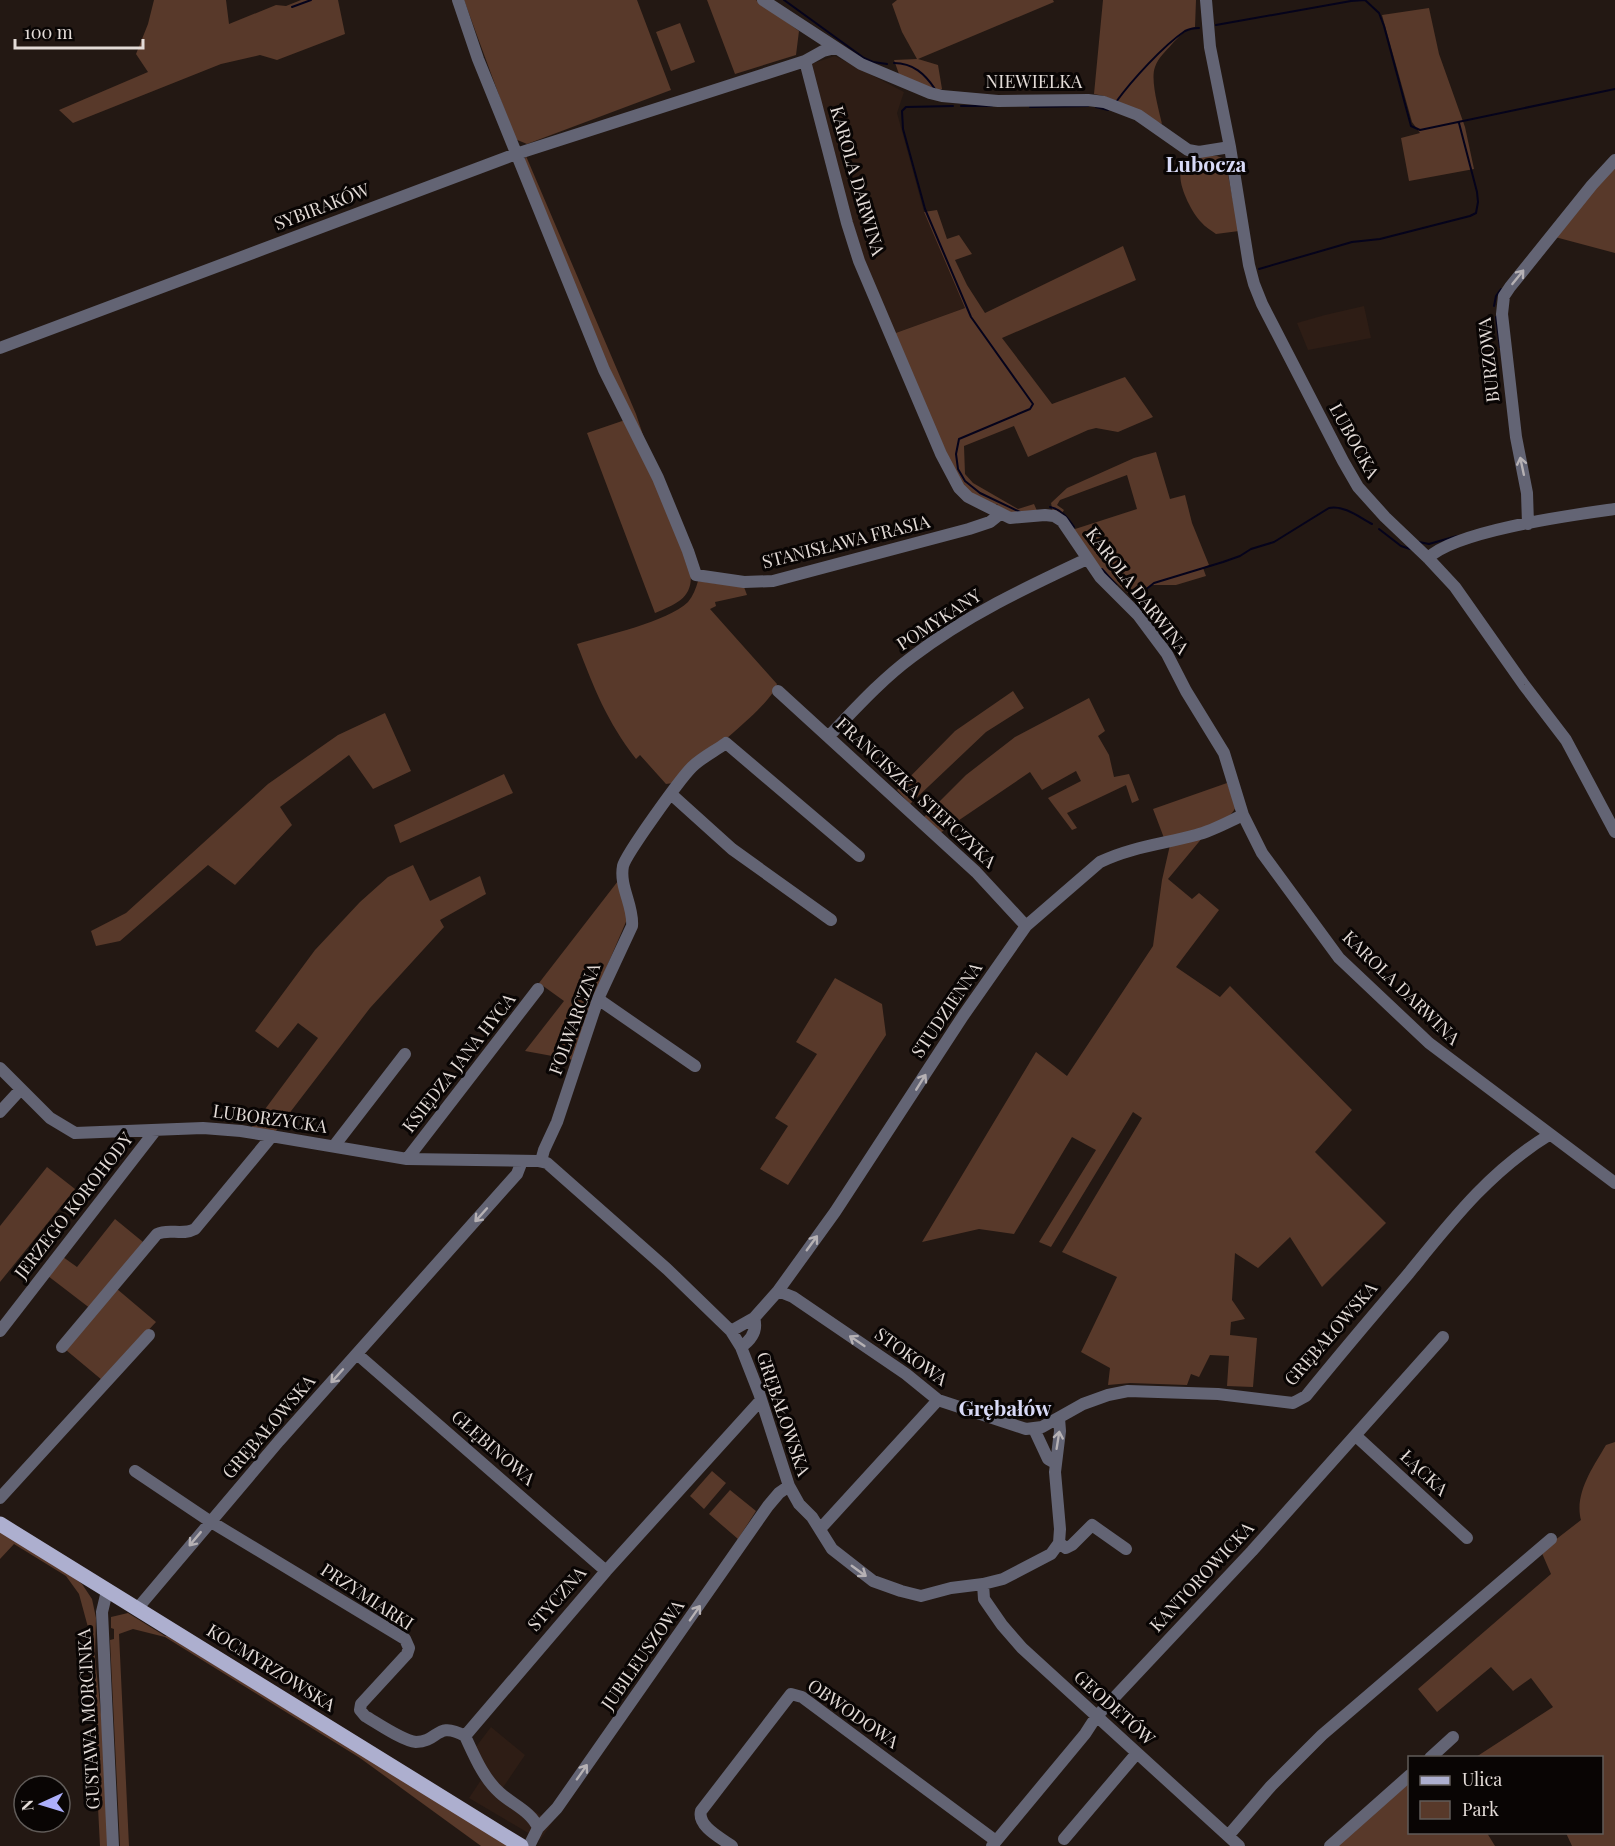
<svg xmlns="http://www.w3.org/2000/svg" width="1615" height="1846" viewBox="0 0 1615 1846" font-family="'Playfair Display',serif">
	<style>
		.built { fill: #2e1d15 }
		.green { fill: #58392a }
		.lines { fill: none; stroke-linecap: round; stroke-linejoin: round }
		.stream { stroke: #05031b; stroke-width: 2 }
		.minor { stroke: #636474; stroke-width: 12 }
		.major { stroke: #adafcf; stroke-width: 15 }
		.oneway { stroke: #b6b1b4 }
		.labels { text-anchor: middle; stroke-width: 6; stroke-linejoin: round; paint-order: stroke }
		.street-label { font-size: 18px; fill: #e3dbd7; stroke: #090504 }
		.quarter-label { font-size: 21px; font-weight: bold; fill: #d8daf7; stroke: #090504 }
	</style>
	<rect width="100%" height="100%" fill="#231813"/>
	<!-- built -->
	<path class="built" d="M 835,56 L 904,92 L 897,113 L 924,212 L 965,308 L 893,334 L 855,236 L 811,64 Z
		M 1364,306 L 1371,338 L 1308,350 L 1297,323 L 1325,315 Z
		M 491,1727 L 525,1755 L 502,1789 L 552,1823 L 540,1840 L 469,1798 L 483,1777 L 469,1756 Z"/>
	<!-- green -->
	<path class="green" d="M 154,0 L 226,0 L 229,24 L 276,5 L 286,6 L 301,0 L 338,0 L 345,34 L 277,60 L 260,55 L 221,64 L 73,123 L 59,110 L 148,72 L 136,54 L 148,24 Z
		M 464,0 L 637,0 L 671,90 L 527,144 L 515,139 Z
		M 707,0 L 756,0 L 799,31 L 796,55 L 735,74 Z
		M 897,0 L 1053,0 L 1054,2 L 918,59 L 938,65 L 942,89 L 936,91 L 900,77 L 894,60 L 917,59 L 902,32 L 892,4 Z
		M 1103,0 L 1196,0 L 1195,27 C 1185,29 1179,37 1172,44 C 1166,51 1158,58 1155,67 C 1150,80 1159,110 1162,124 L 1104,96 L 1094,94 Z
		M 1429,8 L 1439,54 L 1465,127 L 1474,169 L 1409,181 L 1401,138 L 1420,133 L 1412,122 L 1382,15 Z
		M 680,23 L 695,62 L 671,71 L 656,32 Z
		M 526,156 L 636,414 L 653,465 L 618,395 L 524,162 Z
		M 1192,156 L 1217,156 L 1225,159 L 1239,231 L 1216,234 C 1211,230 1205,227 1201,222 C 1192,213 1177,184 1181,171 C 1183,165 1187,160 1192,156 Z
		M 1615,163 L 1615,253 L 1555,237 Z
		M 937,210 L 947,239 L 959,235 L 972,254 L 955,260 L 967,285 L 985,313 L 1123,246 L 1136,280 L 1002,338 L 1052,404 L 1125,377 L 1153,417 L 1118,432 L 1096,428 L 1088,430 L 1028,457 L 1014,426 L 964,446 L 965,474 L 973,483 L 1018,509 L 1034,504 L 1038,513 L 1002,513 L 997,504 L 985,508 L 972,499 L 956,474 L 893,334 L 965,308 L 924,212 Z
		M 625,420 L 651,473 L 690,568 C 695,597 678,603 655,613 L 587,433 Z
		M 1156,452 L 1170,499 L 1185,495 L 1192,523 L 1209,565 L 1203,568 L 1206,576 L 1176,585 L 1152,585 L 1135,600 L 1089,557 L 1072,530 L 1137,509 L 1127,475 L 1060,500 L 1057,505 L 1064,510 L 1060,516 L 1053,513 L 1051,503 L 1067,488 L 1134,458 Z
		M 698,581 L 744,587 L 747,595 L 715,602 L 716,606 L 710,609 L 777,684 C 773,705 693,765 673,783 L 666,784 L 640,755 L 636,759 C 606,720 594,688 577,644 C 606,635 667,622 688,602 C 693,596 696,588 698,581 Z
		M 1013,691 L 1024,708 L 986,732 L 910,804 L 897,790 L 955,731 Z
		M 1089,698 L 1105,731 L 1098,736 L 1109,755 L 1114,777 L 1129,774 L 1139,800 L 1132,803 L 1126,785 L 1067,813 L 1077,828 L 1072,830 L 1048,798 L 1081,781 L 1076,771 L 1042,790 L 1030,772 L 940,833 L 924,817 L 966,775 L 1015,737 Z
		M 385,713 L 411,771 L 373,789 L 349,755 L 280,807 L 292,825 L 235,885 L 208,865 L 120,941 L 96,946 L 91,931 L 126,913 L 268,784 L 338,735 Z
		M 504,774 L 513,793 L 400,843 L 394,825 Z
		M 1227,783 L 1236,807 C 1223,831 1189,832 1164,838 L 1153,809 Z
		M 1203,837 L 1168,879 L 1192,899 L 1199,893 L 1219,910 L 1176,967 L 1220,997 L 1230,986 L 1352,1110 L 1315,1152 L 1386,1223 L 1322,1287 L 1290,1237 L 1258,1268 L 1235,1253 L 1232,1300 L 1245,1319 L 1231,1322 L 1230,1335 L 1257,1338 L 1253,1387 L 1227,1386 L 1229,1356 L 1210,1355 L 1199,1377 L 1191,1374 L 1187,1385 L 1130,1383 L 1108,1385 L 1110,1368 L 1081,1352 L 1117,1277 L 1062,1252 L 1142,1118 L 1133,1112 L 1051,1247 L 1039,1242 L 1096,1150 L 1072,1137 L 1014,1234 L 979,1229 L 922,1242 L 1036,1052 L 1067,1076 L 1153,946 L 1162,880 L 1170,845 Z
		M 413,865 L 430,901 L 480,876 L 486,894 L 440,920 L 444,927 L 370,1008 L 275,1132 L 251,1128 L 318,1038 L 298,1023 L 278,1048 L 255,1031 L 315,950 L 360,902 L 388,877 Z
		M 618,881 L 628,917 L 593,999 L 574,1060 L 525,1051 L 564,1001 L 539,983 Z
		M 835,978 L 882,1004 L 886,1035 L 788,1185 L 760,1169 L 788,1126 L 775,1118 L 817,1054 L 796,1042 Z
		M 47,1167 L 75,1189 L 0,1282 L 0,1226 Z
		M 115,1219 L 143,1242 L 91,1309 L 48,1276 L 63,1257 L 77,1267 Z
		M 117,1289 L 156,1322 L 102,1380 L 66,1350 Z
		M 1615,1442 L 1615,1846 L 1572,1846 L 1566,1833 L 1602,1832 L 1602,1758 L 1476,1757 L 1553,1707 L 1531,1678 L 1513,1691 L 1491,1667 L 1437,1712 L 1418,1689 L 1551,1574 L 1541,1551 L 1581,1520 C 1574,1494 1593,1467 1606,1445 Z
		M 712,1471 L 726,1483 L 704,1509 L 690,1496 Z
		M 730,1490 L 756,1511 L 738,1539 L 709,1514 Z
		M 0,1531 L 64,1570 L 82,1584 L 92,1599 L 96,1618 L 95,1657 L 102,1724 L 108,1846 L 100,1846 L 89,1631 L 79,1594 L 66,1576 L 14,1544 L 0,1559 Z
		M 128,1613 L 165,1636 L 167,1636 L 510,1846 L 481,1846 L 360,1758 L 165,1637 L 133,1629 L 119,1634 L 129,1846 L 120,1846 L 110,1640 L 114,1639 L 114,1629 L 111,1628 L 111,1617 Z
		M 1409,1778 L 1410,1832 L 1487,1833 L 1495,1846 L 1333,1846 Z"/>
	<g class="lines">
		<!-- stream -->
		<path class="stream" d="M 784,0 L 864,58 L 873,62 L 887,64
			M 292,7 L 311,0
			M 1216,25 L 1351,1 L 1365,0 L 1379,13 L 1384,26 L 1411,126 L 1420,130 L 1615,89
			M 894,63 C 913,63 925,74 935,89
			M 1116,102 C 1132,80 1163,46 1185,31 C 1189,29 1194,28 1199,28
			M 953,106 L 906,107 L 902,111 L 903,129 L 925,209 L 971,317 L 1033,404 L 1030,409 L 959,439 L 956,454 L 958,469 L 965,481 L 980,493 L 1020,512
			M 961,106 L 992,106
			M 1030,107 L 1088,106
			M 1096,107 L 1108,110
			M 1259,269 L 1352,242 L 1380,239 L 1470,216 L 1476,213 L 1478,202 L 1477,192 L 1459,123
			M 1494,306 L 1496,296 L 1501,289
			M 1496,317 L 1500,347
			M 1050,507 C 1061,509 1068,518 1074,527
			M 1379,529 L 1401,546 L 1410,549
			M 1419,542 L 1429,544 L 1457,536
			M 1102,569 L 1116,585
			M 1135,598 L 1154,583 L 1223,562 L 1240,556 L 1251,549 L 1274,542 L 1329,508 C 1344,505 1359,517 1372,524"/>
		<!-- minor -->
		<path class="minor" d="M 458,0 L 478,59 L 604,370 L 658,478 L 688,551 L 696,575 L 744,582 L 773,581 L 969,529 L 990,522 L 1000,514
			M 763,0 L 861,64 L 930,93 L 942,96 L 998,101 L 1088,100 L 1104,102 L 1138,115 L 1188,150 L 1199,152 L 1230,147
			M 1206,0 L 1210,47 L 1230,147 L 1249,265 L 1254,284 L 1262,304 L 1343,461 L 1358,487 L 1385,517 L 1428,558 L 1455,587 L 1524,685 L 1566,740 L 1615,832
			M 805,61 L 847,223 L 859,261 L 941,454 L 959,488 L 968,497 L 1010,518 L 1045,515 L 1054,516 L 1062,521 L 1100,577 L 1138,615 L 1167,654 L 1186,691 L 1224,753 L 1243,815 L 1262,853 L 1339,958 L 1429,1043 L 1615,1183
			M 0,348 L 516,154 L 805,61 L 823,51 L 835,48
			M 1528,524 L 1527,493 L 1516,437 L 1502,314 L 1504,296 L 1510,287 L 1592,185 L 1615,160
			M 1428,558 C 1457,530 1573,515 1615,509
			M 778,691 L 976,872 L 1026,926
			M 829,736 C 855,709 881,680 912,657 C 965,616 1027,587 1087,559
			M 671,794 L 732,849 L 831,920
			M 598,999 L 695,1066
			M 0,1068 L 50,1118 L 75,1133 L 203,1128 L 241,1131 L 407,1159 L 538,1161 L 547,1163 L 667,1269 L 731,1331 L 741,1347 L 759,1393 L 789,1486 L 799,1504 L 812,1517 L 832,1549 L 873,1581 L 901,1591 L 921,1596 L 951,1588 L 983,1584 L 1003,1579 L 1051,1554 L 1059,1543 L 1060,1529 L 1055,1472 L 1060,1431 L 1059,1418
			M 0,1112 L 21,1089
			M 334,1146 L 405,1054
			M 407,1159 L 538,989
			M 541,1161 L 544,1150 L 557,1122 L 598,999 L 632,926 C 634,906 619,887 623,866 C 626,854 680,779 692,767 C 701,758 715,751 726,743 L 859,856
			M 778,1291 L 793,1297 L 906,1374 L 938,1400 L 1026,1429 L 1042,1427 L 1083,1404 L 1108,1395 L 1128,1391 L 1218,1394 L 1293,1403 L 1306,1396 C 1340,1354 1374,1314 1409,1273 C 1452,1220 1490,1171 1549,1135
			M 0,1331 L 155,1131
			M 731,1331 L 754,1318 L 778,1291 L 835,1212 L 963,1016 L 1026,926 L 1100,862 C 1131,847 1163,844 1196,835 C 1212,831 1228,822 1243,815
			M 62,1347 L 157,1234 C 169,1228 182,1236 195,1229 L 272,1136
			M 741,1347 C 751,1340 758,1331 754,1318
			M 357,1354 L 606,1571
			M 1034,1429 L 1048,1459 L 1055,1463
			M 1356,1436 L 1467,1538
			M 135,1471 L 208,1520 L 405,1639 L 409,1648 L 407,1654 L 361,1704 L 360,1710 L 365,1716 C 377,1723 403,1741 416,1742 C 439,1742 436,1720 465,1736
			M 0,1498 L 149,1335
			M 820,1529 L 938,1400
			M 1059,1543 L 1066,1548 L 1072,1545 L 1092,1525 L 1126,1549
			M 983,1584 L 984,1599 L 1002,1625 L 1022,1648 L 1239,1846
			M 107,1591 L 102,1612 L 113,1846
			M 137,1609 L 279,1441 L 517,1174 L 522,1161
			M 1430,1758 L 1453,1737
			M 538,1828 C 532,1812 512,1804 500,1793 C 483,1778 474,1755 465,1736 L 606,1571 L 761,1400
			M 1228,1836 L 1271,1786 L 1322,1735 L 1551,1539
			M 1064,1839 L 1137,1753
			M 529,1846 L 538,1828 L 557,1808 L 768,1506 L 779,1493 L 789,1486
			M 732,1846 C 721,1838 697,1826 701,1811 L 791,1694 L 802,1697 L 996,1841
			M 992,1846 L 1085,1734 L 1096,1717 L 1252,1551 L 1443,1337
			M 1330,1846 L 1410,1775"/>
		<!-- major -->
		<path class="major" d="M 0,1524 L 521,1846"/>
	</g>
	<!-- one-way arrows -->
	<defs><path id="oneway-shaft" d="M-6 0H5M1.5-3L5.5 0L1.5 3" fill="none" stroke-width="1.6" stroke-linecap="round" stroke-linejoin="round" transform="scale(1.5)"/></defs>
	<g class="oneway">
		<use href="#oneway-shaft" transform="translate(1518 277) rotate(-51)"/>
		<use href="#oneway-shaft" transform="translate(1522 466) rotate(-102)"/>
		<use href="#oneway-shaft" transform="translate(921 1082) rotate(-58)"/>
		<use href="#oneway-shaft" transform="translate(481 1215) rotate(132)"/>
		<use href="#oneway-shaft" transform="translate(812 1243) rotate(-54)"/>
		<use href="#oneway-shaft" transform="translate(857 1341) rotate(-146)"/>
		<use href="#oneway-shaft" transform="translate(337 1376) rotate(132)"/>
		<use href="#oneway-shaft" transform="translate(1058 1440) rotate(-81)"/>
		<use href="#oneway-shaft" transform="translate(195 1539) rotate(130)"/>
		<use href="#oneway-shaft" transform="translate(859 1571) rotate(36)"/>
		<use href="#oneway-shaft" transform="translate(695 1613) rotate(-55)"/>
		<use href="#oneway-shaft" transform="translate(582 1772) rotate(-55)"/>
	</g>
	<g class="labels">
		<!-- street labels -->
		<g class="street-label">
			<text x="1034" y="88">NIEWIELKA</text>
			<text transform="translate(857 181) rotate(74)" y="6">KAROLA DARWINA</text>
			<text transform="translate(322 207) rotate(-21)" y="6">SYBIRAKÓW</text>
			<text transform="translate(1489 360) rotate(-96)" y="6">BURZOWA</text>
			<text transform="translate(1354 441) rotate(61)" y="6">LUBOCKA</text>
			<text transform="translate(846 542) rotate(-14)" y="6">STANISŁAWA FRASIA</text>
			<text transform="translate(1137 591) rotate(52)" y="6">KAROLA DARWINA</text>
			<text transform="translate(939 620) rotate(-33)" y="6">POMYKANY</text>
			<text transform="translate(916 793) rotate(43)" y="6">FRANCISZKA STEFCZYKA</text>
			<text transform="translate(1401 988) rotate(44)" y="6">KAROLA DARWINA</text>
			<text transform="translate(947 1010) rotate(-56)" y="6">STUDZIENNA</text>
			<text transform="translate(575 1019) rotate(-70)" y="6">FOLWARCZNA</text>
			<text transform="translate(459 1063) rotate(-52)" y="6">KSIĘDZA JANA HYCA</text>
			<text transform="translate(270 1119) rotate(8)" y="6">LUBORZYCKA</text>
			<text transform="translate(74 1206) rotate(-52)" y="6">JERZEGO KOROHODY</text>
			<text transform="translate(1331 1334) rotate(-49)" y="6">GRĘBAŁOWSKA</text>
			<text transform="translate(911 1357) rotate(36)" y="6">STOKOWA</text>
			<text transform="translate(783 1414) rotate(71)" y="6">GRĘBAŁOWSKA</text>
			<text transform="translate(269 1427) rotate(-49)" y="6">GRĘBAŁOWSKA</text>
			<text transform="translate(493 1448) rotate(41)" y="6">GŁĘBINOWA</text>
			<text transform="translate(1424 1473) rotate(43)" y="6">ŁĄCKA</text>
			<text transform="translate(1202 1577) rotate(-47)" y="6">KANTOROWICKA</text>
			<text transform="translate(367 1597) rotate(33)" y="6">PRZYMIARKI</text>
			<text transform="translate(557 1599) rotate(-49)" y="6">STYCZNA</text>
			<text transform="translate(643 1655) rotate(-55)" y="6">JUBILEUSZOWA</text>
			<text transform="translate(271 1668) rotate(32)" y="6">KOCMYRZOWSKA</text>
			<text transform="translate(1114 1708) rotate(42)" y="6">GEODETÓW</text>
			<text transform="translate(853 1714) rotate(35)" y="6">OBWODOWA</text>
			<text transform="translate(89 1719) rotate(-93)" y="6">GUSTAWA MORCINKA</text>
		</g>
		<!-- quarter labels -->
		<g class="quarter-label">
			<text x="1206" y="172">Lubocza</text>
			<text x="1005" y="1416">Grębałów</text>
		</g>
	</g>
	<!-- legend -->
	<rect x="1408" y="1756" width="195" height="78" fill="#090504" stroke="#605b58" stroke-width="1.5"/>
	<rect x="1420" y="1776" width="30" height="9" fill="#adafcf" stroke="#605b58" stroke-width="1.5"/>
	<text x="1462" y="1786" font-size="18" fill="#e3dbd7">Ulica</text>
	<rect x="1420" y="1801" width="30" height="18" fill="#58392a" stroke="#605b58" stroke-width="1.5"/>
	<text x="1462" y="1816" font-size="18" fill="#e3dbd7">Park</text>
	<!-- north arrow -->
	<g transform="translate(42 1804) rotate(266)"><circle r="28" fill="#090504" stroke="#605b58" stroke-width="1.5"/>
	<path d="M0-4.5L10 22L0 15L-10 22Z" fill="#adaffb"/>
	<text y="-9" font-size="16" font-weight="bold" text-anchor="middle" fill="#e3dbd7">N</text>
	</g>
	<!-- scale -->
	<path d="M15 39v9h128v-9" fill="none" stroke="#e3dbd7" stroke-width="3"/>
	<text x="24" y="39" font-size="18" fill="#e3dbd7" stroke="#090504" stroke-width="4.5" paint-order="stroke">100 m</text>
</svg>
